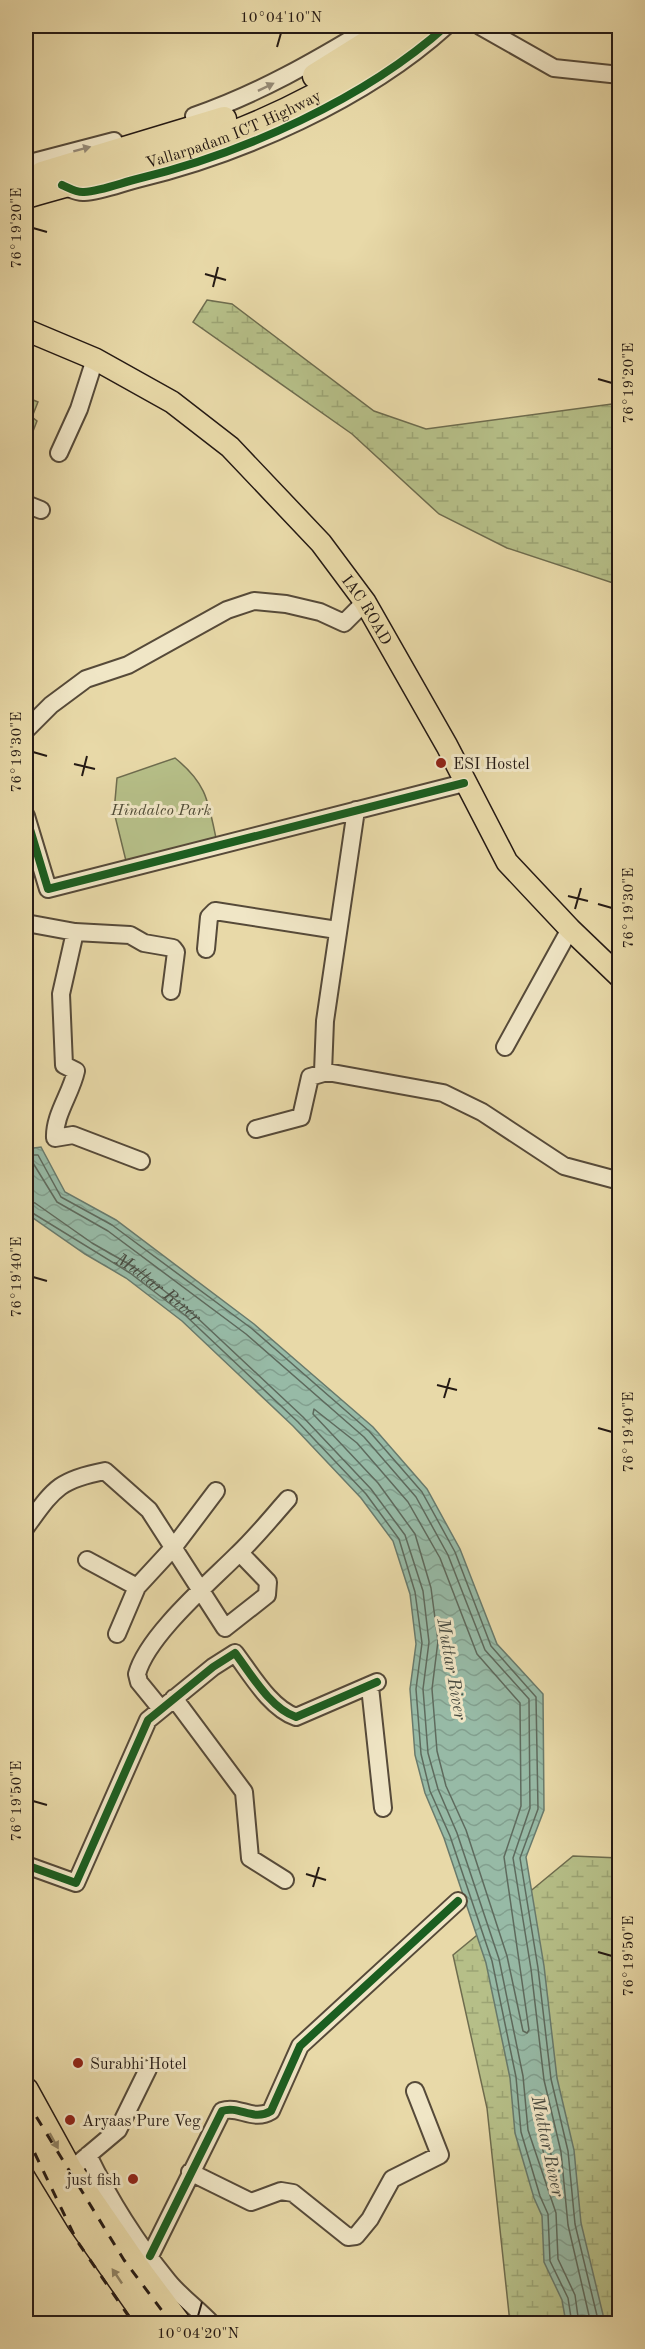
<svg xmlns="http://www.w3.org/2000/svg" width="645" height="2349" viewBox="0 0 645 2349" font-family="'Old Standard TT',serif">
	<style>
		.wetland { fill: url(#wetland-marsh); stroke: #6e6c4e; stroke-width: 1.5 }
		.park { fill: #b6bf88; stroke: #6e6c4e; stroke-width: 1.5 }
		.water { fill: url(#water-waves); stroke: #697a6c; stroke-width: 1.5 }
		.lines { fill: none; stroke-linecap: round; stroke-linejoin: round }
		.shore { stroke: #5e6a5d; stroke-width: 1.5 }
		.minor-casing { stroke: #564a39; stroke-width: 20 }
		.major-casing { stroke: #251a14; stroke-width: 24 }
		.highway-casing { stroke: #251a14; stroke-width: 27 }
		.minor { stroke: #f0e6c6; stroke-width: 16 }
		.major { stroke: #e8d9a8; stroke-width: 21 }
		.highway { stroke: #e8d9a8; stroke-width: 24 }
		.rail { stroke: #251a14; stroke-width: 3; stroke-dasharray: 10 10; stroke-linecap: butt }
		.cycleway-casing { stroke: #f0e6c6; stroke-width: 11 }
		.cycleway { stroke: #1b5e20; stroke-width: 8 }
		.oneway { fill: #958a76 }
		.oneway2 { fill: #908365 }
		.ticks { fill: none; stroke: #251a14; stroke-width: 2 }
		.poi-dot { fill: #8f2418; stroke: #f0e6c6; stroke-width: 2 }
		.labels { text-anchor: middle; stroke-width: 6; stroke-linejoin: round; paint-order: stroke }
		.street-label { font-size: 16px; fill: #251a14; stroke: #f0e6c6 }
		.poi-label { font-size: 16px; fill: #251a14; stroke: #f0e6c6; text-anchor: start }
		.park-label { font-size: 16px; font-style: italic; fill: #504c37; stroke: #f0e6c6 }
		.water-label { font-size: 18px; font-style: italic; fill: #474a40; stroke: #f0e6c6 }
		.neatline { fill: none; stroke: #251a14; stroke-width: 2 }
		.ticks-label { font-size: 15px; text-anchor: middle; fill: #251a14 }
	</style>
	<defs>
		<pattern id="wetland-marsh" width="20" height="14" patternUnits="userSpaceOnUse" patternTransform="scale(1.5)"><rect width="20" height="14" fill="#b6bf88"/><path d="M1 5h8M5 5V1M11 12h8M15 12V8" fill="none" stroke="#9ca474"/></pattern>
		<pattern id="water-waves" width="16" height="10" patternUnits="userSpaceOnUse" patternTransform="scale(1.5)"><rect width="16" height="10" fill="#97baa6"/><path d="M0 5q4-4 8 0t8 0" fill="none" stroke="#829f8e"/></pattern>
	</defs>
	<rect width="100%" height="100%" fill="#e8d9a8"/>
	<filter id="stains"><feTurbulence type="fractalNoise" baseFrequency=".00333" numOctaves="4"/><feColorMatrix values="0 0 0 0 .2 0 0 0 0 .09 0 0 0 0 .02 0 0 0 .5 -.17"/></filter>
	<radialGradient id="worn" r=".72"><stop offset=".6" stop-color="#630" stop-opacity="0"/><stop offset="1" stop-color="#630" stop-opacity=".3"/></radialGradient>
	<!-- wetland -->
	<path class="wetland" d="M 207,300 L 232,304 L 374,411 L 426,429 L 612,404 L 619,406 L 619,585 L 507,548 L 439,514 L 352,434 L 193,322 Z
		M 573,1856 L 619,1858 L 619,2323 L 510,2323 L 487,2108 L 453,1955 Z"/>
	<!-- park -->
	<path class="park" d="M 26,397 L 38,402 L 32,417 L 37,421 L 26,449 Z
		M 175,758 C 206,783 208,800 216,838 L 127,865 L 114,812 L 117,778 Z"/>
	<!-- water -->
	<path class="water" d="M 41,1147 L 65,1192 L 116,1220 L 254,1324 L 373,1427 L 427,1489 L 460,1549 L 497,1644 L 543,1694 L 544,1810 L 526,1857 L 544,1966 L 557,2078 L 574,2150 L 581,2223 L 605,2323 L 566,2323 L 562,2300 L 544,2262 L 542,2216 L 534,2198 L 515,2133 L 510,2078 L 486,1963 L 444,1838 L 425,1793 L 415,1755 L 410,1689 L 416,1644 L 410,1594 L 393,1541 L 361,1498 L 293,1426 L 182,1321 L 126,1278 L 85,1254 L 26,1213 L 26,1149 Z"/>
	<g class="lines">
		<!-- shore -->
		<g class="shore">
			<path d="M 26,1155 L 38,1155 L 61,1197 L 112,1225 L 251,1328 L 369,1431 L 422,1492 L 455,1552 L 491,1646 L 536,1697 L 538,1809 L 520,1858 L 538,1968 L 551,2079 L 568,2151 L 575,2224 L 599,2324"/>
			<path d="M 26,1162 L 33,1163 L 57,1202 L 108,1231 L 246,1334 L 364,1437 L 416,1497 L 448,1555 L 485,1650 L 529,1699 L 530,1808 L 513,1858 L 531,1969 L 544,2080 L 561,2152 L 568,2225 L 591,2324"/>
			<path id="s1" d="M 26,1201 L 35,1203 L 92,1243 L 134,1267 L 190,1311 L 303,1417 L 371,1489 L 405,1535 L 423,1591 L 429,1642 L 423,1689 L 428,1753 L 438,1789 L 457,1833 L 499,1959 L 523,2076 L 528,2130 L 556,2213 L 558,2259 L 575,2295 L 579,2324"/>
			<path d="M 26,1209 L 130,1273 L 186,1316 L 298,1422 L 366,1494 L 399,1539 L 415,1592 L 422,1643 L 416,1689 L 421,1754 L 430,1791 L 450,1836 L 492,1961 L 516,2077 L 521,2132 L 540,2196 L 548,2214 L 550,2261 L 568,2298 L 572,2324"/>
			<path d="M 314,1409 L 357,1443 L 408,1502 L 440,1558 L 477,1654 L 520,1703 L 521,1806 L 504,1857 L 529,2030 L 527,2033 L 523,2031 L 507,1956 L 466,1830 L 446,1786 L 437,1751 L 432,1689 L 438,1641 L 431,1588 L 415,1534 L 378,1483 L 313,1414 Z"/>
			<path d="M 538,2104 L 541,2107 L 553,2164 L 551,2167 L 547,2165 L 537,2129 L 535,2107 Z"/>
		</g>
		<!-- minor casing -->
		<g class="minor-casing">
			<path id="minor" d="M 480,26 L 554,68 L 620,75
				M 194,116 C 258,94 315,61 373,26
				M 26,164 L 114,141
				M 63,186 C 69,188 78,193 84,192 C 101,191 121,183 137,179 C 242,154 365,99 446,26
				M 59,453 L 79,409 L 95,359
				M 26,504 L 41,510
				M 26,730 L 51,705 L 86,679 L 128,665 L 227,610 L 254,601 L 286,604 L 320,612 L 344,623 L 365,602
				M 26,816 L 48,889 L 464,783
				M 26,923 L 75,932 L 130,935 L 144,943 L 173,948 L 176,952 L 171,991
				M 75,932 L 61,994 L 64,1065 L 76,1071 C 71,1094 54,1115 55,1138 L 73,1135 L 141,1161
				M 206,949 L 209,917 L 215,911 L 337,930
				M 505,1047 L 570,929
				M 323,1072 L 325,1021 L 356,810
				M 256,1129 L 301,1117 L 310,1077 L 327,1072 L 443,1093 L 482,1112 L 564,1166 L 620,1181
				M 26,1527 C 54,1489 58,1480 105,1471 L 149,1510 L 225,1628 L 267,1595 L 268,1582 L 240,1553
				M 87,1560 L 137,1587
				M 117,1634 L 137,1587 L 173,1548 L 216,1491
				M 370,1687 L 383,1808
				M 174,1698 L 244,1792 L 250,1858 L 285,1880
				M 161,1709 L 139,1682 L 137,1674 C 147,1636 209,1583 238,1554 C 256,1537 272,1517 288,1499
				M 26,1865 L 76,1883 L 148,1720 L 213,1667 L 235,1653 C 251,1674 270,1708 296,1717 L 377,1682
				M 88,2155 C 110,2201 136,2242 168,2281 C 181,2297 198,2309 212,2324
				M 80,2162 L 118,2130 L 148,2069
				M 190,2172 L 251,2202 L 281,2191 L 293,2193 L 348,2237 L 356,2236 L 370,2219 L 392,2179 L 440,2155 L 415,2091
				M 150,2256 L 222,2111 C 239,2105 253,2122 271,2111 L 300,2046 L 458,1901"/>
		</g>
		<!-- major casing -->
		<g class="major-casing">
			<g id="major">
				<path id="s2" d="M 26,330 L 95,359 L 172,402 L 230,447 L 321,543 L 365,602 L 447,746 L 507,862 L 570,929 L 620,977"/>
			</g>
		</g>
		<!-- highway casing -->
		<g class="highway-casing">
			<g id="highway">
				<path d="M 315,76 L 387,31"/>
				<path d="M 42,174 L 224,119"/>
				<path id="s3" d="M 26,196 C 81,180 138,166 193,148 C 275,121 356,78 424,26"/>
				<path d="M 26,2090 L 70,2170 L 143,2276 L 179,2324"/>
				<path d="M 26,2134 L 79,2221 L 151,2324"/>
			</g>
		</g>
		<!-- minor -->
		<use href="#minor" class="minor"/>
		<!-- major -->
		<use href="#major" class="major"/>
		<!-- highway -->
		<use href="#highway" class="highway"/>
		<!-- rail -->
		<path class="rail" d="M 26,2100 L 124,2260 L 172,2324
			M 26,2135 L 77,2241 L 134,2324"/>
		<!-- cycleway casing -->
		<g class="cycleway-casing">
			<path id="cycleway" d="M 62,185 C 69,188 77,193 84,192 C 101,191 121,183 137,179 C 242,154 365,99 446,26
				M 26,816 L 48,889 L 464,783
				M 26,1865 L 76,1883 L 148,1720 L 213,1667 L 235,1653 C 251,1674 270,1708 296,1717 L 377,1682
				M 150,2256 L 222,2111 C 239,2105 253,2122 271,2111 L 300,2046 L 458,1901"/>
		</g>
		<!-- cycleway -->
		<use href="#cycleway" class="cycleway"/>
	</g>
	<!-- one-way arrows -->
	<defs><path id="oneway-solid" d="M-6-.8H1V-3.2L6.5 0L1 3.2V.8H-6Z" transform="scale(1.5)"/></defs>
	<g class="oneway">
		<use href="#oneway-solid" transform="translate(266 87) rotate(-26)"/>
		<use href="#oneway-solid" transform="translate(82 149) rotate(-15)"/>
	</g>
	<g class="oneway2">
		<use href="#oneway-solid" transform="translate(54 2141) rotate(61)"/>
		<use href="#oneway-solid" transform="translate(117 2276) rotate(-124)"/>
	</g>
	<!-- ticks -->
	<path class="ticks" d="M 277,47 L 281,33M 33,228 L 47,232M 205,274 L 226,280M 213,287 L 218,267M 598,379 L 612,383M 33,752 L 47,756M 74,764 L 95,769M 82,776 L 87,756M 568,896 L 588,901M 598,904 L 612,908M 575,909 L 581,888M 33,1277 L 47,1281M 437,1385 L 457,1390M 444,1398 L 450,1378M 598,1428 L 612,1432M 33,1801 L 47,1805M 306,1874 L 326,1880M 313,1887 L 319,1867M 598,1952 L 612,1956M 198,2316 L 202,2302"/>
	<!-- markers -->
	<g class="poi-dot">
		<circle cx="441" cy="763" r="6"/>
		<circle cx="78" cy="2063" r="6"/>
		<circle cx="70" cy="2120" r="6"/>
		<circle cx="133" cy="2179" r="6"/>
	</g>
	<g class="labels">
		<!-- street labels -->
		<g class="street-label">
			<text dy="6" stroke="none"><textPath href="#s3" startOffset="218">Vallarpadam ICT Highway</textPath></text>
			<text dy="6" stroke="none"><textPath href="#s2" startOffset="450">IAC ROAD</textPath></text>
		</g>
		<!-- poi labels -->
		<g class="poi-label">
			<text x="453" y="769">ESI Hostel</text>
			<text x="90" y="2069">Surabhi Hotel</text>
			<text x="82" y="2126">Aryaas Pure Veg</text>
			<text x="121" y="2185" text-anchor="end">just fish</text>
		</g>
		<!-- park labels -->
		<g class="park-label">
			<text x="161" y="815">Hindalco Park</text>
		</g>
		<!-- water labels -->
		<g class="water-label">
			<text dy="6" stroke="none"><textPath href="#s1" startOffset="159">Muttar River</textPath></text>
			<text transform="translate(452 1669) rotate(80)" y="6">Muttar River</text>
			<text transform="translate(548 2146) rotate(78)" y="6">Muttar River</text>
		</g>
	</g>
	<!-- margin -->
	<rect width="645" height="2349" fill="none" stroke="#e8d9a8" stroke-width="66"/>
	<rect x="33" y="33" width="579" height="2283" class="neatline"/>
	<g class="ticks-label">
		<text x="281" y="22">10°04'10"N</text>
		<text transform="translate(16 228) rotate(-90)" y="5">76°19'20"E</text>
		<text transform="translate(628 383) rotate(-90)" y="5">76°19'20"E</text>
		<text transform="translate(16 752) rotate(-90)" y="5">76°19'30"E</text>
		<text transform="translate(628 908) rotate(-90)" y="5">76°19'30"E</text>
		<text transform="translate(16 1277) rotate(-90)" y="5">76°19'40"E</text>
		<text transform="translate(628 1432) rotate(-90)" y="5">76°19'40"E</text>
		<text transform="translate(16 1801) rotate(-90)" y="5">76°19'50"E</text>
		<text transform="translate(628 1956) rotate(-90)" y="5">76°19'50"E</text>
		<text x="198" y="2338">10°04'20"N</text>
	</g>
	<rect width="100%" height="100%" filter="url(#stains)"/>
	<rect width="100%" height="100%" fill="url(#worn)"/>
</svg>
